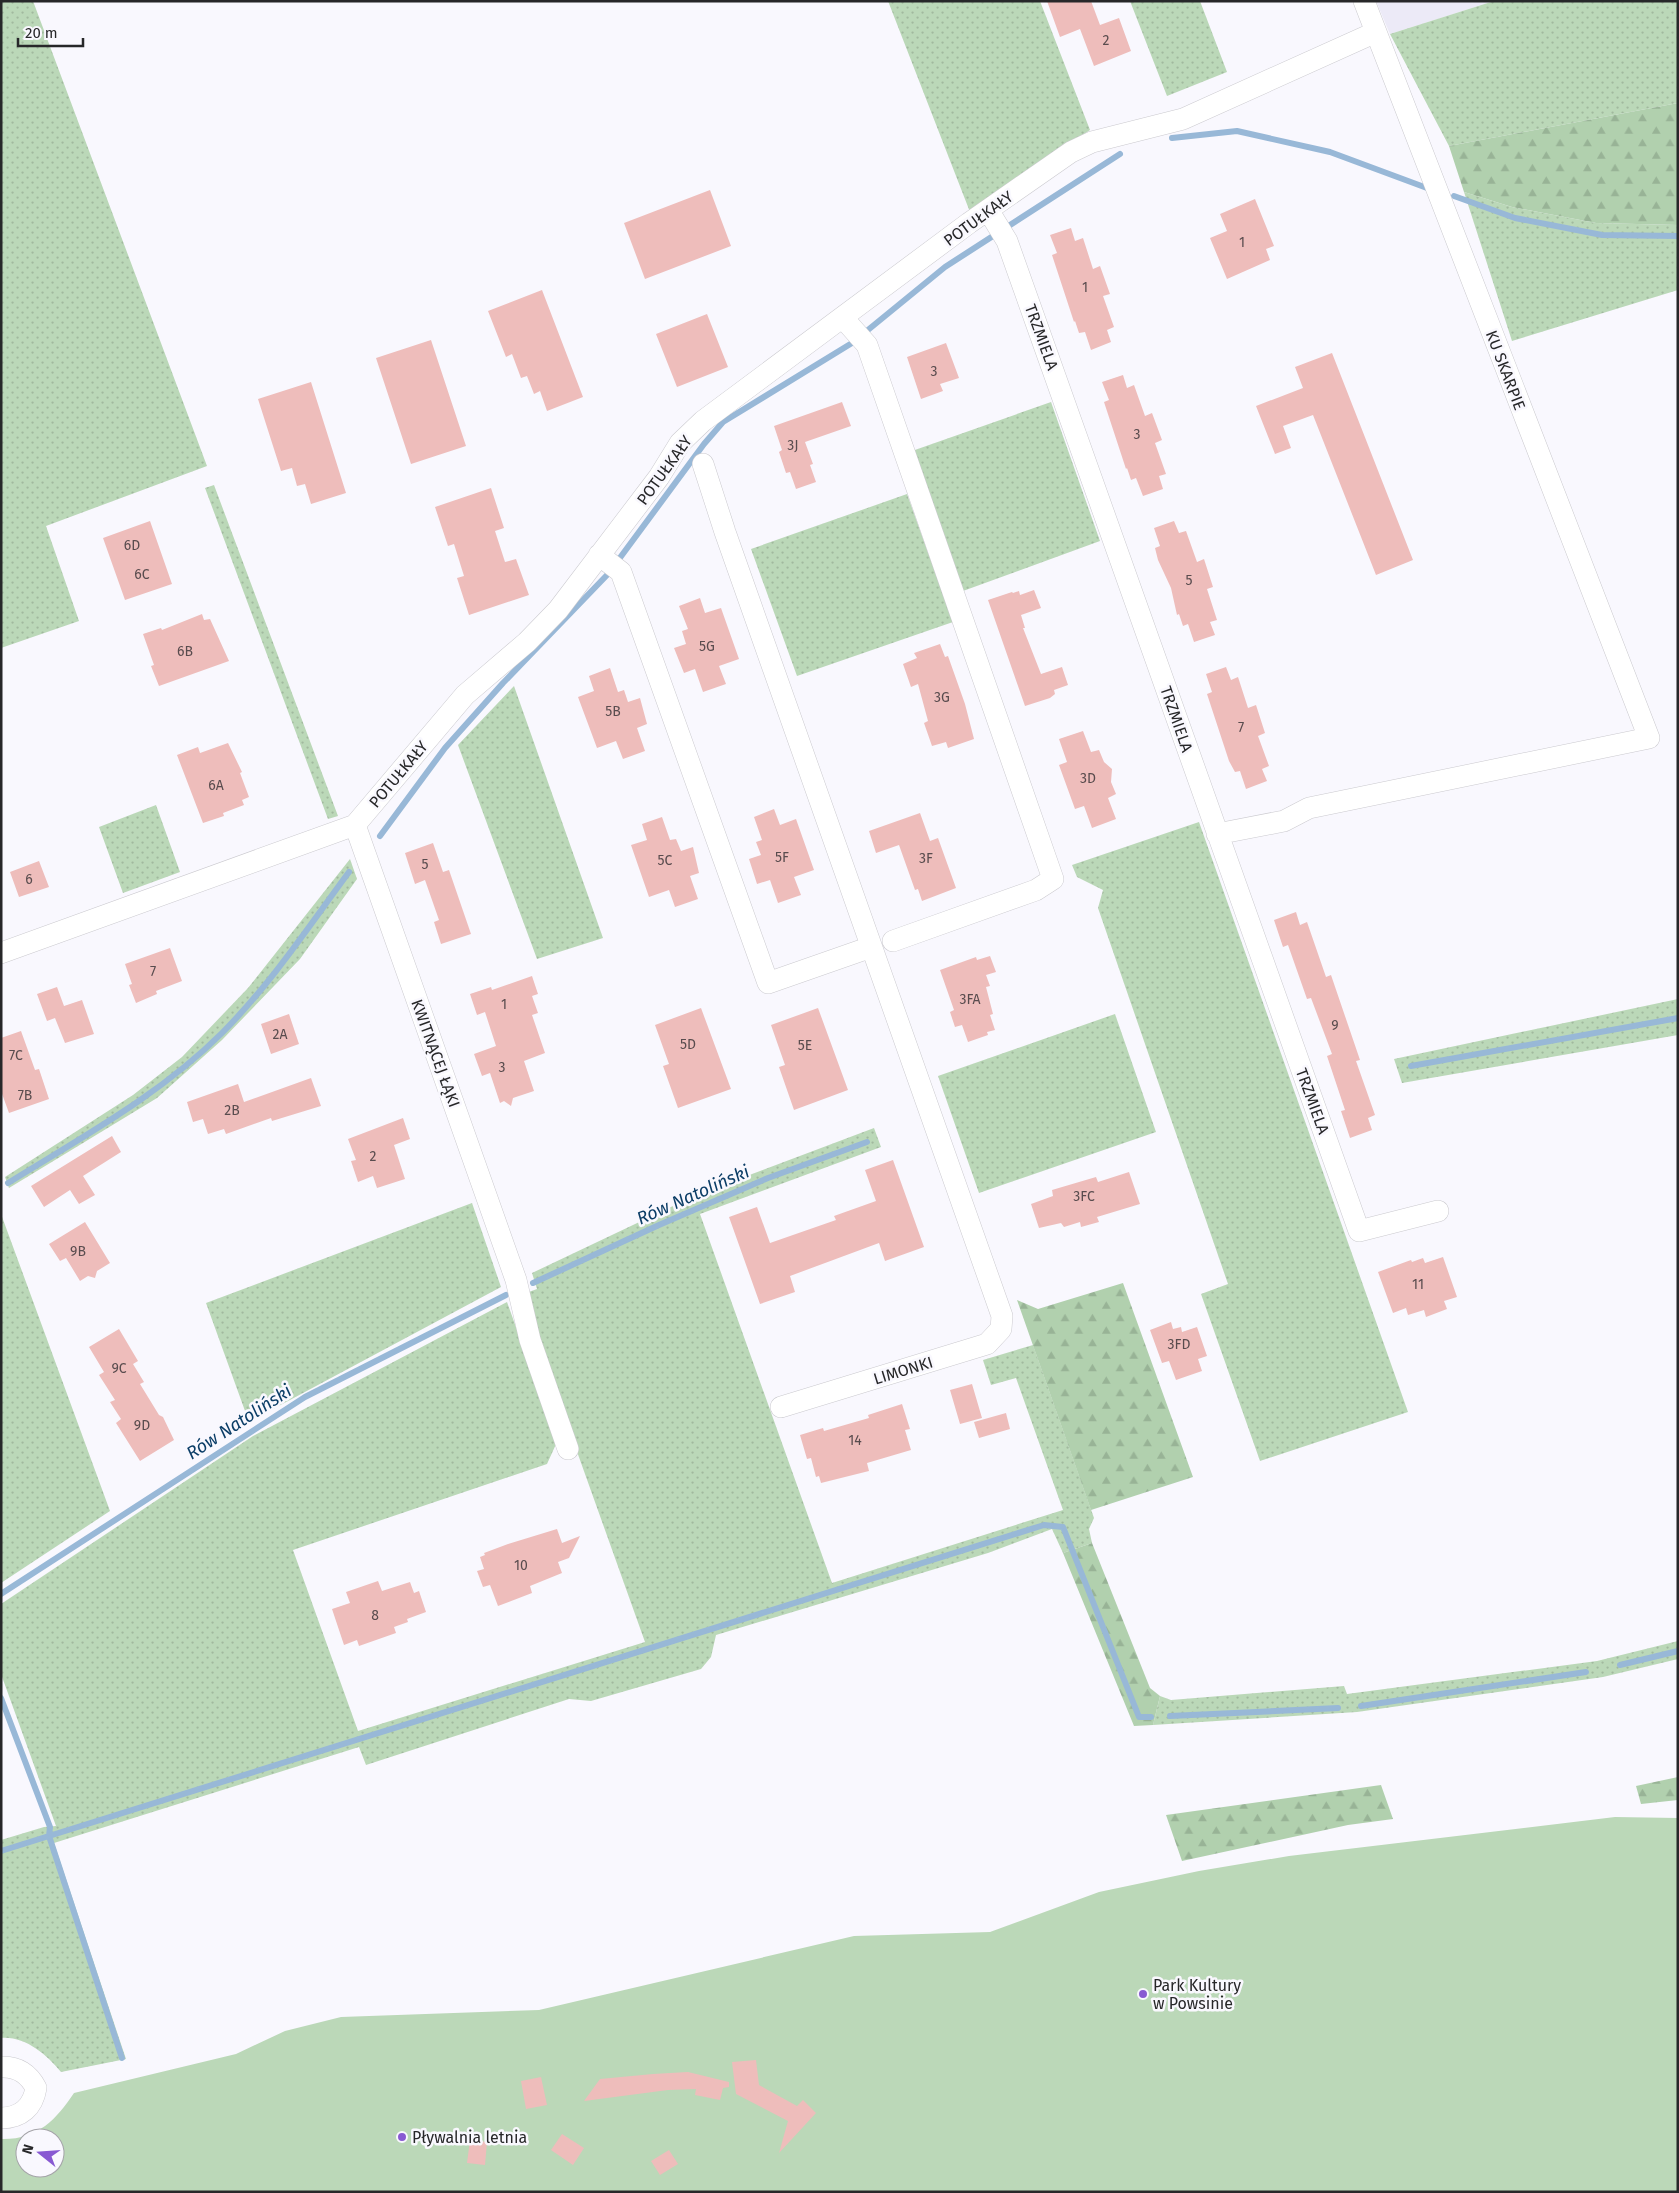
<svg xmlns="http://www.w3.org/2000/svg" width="1679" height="2193" viewBox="0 0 1679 2193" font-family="'Fira Sans',sans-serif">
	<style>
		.built { fill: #eceaf7 }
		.grass { fill: url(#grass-dots) }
		.forest { fill: url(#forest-firs) }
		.garden { fill: #bbd8b8; fill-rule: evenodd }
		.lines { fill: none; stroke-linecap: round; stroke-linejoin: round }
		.stream { stroke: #98b8d7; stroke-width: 6 }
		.building { fill: #eebdbb }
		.minor-casing { stroke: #cbcacf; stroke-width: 22 }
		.minor { stroke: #fff; stroke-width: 21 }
		.poi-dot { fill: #8859d2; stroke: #f9f8fe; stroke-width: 2 }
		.labels { text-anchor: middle; stroke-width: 5; stroke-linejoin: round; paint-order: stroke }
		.number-label { font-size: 14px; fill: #594c4e }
		.street-label { font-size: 16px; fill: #272729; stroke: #f9f8fe }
		.poi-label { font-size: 16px; fill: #272729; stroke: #f9f8fe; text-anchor: start }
		.water-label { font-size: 18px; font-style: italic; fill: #0c3e67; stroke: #f9f8fe }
	</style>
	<defs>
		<pattern id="grass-dots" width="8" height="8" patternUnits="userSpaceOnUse" patternTransform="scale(1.25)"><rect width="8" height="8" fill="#bbd8b8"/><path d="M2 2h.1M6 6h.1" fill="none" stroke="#a1b99e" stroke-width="1.8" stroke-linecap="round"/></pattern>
		<pattern id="forest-firs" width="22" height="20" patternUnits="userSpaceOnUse" patternTransform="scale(1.25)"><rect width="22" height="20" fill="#b1d0ae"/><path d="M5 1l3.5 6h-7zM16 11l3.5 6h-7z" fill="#98b396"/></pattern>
	</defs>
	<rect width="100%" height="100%" fill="#f9f8fe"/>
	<!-- built -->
	<path class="built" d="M 1376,1 L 1494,1 L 1390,34 Z"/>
	<!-- grass -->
	<path class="grass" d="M 1,1 L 33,1 L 207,466 L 46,526 L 79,621 L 1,648 Z
		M 888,1 L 1040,1 L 1090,130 L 970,212 Z
		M 1130,1 L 1200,1 L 1227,72 L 1167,96 Z
		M 1494,1 L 1678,1 L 1678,103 L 1449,146 L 1390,34 Z
		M 1464,192 L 1512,207 L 1596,223 L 1678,225 L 1678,290 L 1512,341 Z
		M 1051,402 L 1100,541 L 963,591 L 912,451 Z
		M 214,485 L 338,816 L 328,819 L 205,488 Z
		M 907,494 L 953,622 L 797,676 L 751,549 Z
		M 514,686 L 603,938 L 537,959 L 458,745 Z
		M 156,805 L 180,872 L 123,893 L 99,827 Z
		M 1199,822 L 1408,1412 L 1260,1461 L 1201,1294 L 1228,1284 L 1098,908 L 1103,890 L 1077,877 L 1072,865 Z
		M 350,859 L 357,879 L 300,959 L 222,1040 L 157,1098 L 9,1188 L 5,1177 L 133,1095 L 182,1057 L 248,988 Z
		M 1678,999 L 1678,1035 L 1402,1083 L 1394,1059 Z
		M 1115,1014 L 1156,1132 L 979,1193 L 938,1076 Z
		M 874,1128 L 881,1147 L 700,1214 L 832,1583 L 1063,1510 L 1016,1378 L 991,1385 L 983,1360 L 1033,1345 L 1094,1518 L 1089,1529 L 1092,1543 L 1063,1553 L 1052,1529 L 988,1553 L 716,1635 L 711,1657 L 701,1669 L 591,1701 L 569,1699 L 366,1765 L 359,1747 L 54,1843 L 126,2059 L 61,2072 C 46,2054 25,2036 1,2038 L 1,1840 L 44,1827 L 56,1826 L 1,1674 L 1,1604 L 253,1436 L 507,1302 L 557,1442 L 547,1464 L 293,1550 L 358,1731 L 645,1642 L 575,1446 L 526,1293 L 537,1289 L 532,1273 L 694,1196 Z
		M 472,1203 L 501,1287 L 249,1422 L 206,1303 Z
		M 1,1214 L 110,1511 L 1,1583 Z
		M 1678,1641 L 1678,1659 L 1603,1677 L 1357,1712 L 1153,1725 L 1160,1696 L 1171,1700 L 1344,1686 L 1347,1694 L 1597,1661 Z"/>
	<!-- forest -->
	<path class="forest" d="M 1678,103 L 1678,225 L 1596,223 L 1512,207 L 1464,192 L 1449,146 Z
		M 1123,1283 L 1193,1477 L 1091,1510 L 1017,1300 L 1038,1309 Z
		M 1092,1543 L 1150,1688 L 1160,1696 L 1153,1725 L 1134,1726 L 1063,1553 Z
		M 1678,1777 L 1678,1800 L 1641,1804 L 1636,1786 Z
		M 1381,1785 L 1393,1819 L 1348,1825 L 1182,1861 L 1166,1815 Z"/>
	<!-- garden -->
	<path class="garden" d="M 1615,1817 L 1678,1818 L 1678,2192 L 1,2192 L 1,2139 C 37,2140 56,2120 74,2093 L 236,2054 L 285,2031 L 341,2017 L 539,2010 L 854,1936 L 990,1932 L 1099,1892 L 1199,1871 L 1289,1856 ZM 25,2138 L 55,2138 L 55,2168 L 25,2168 Z"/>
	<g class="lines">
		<!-- stream -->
		<path class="stream" d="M 1172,138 L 1237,131 L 1330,152 L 1427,188
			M 1454,196 L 1515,218 L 1602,235 L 1678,236
			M 380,836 L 445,748 L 503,683 L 608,574 L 704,444 L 723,422 L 852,343 L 945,267 L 1120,154
			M 1411,1066 L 1678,1018
			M 8,1183 C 82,1137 160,1095 222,1033 C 270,985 309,926 349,872
			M 533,1283 L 659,1225 L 768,1178 L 867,1142
			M 1,1594 L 305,1397 L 506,1295
			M 1620,1665 L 1678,1651
			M 1,1698 L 50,1827 L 49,1836 L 122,2058
			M 1361,1706 L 1586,1672
			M 1170,1716 L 1338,1708
			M 1,1851 L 1044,1525 L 1063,1527 L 1139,1717 L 1151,1717"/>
	</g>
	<!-- building -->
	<path class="building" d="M 1047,1 L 1091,1 L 1100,25 L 1119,18 L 1131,51 L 1094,66 L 1080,29 L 1060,37 Z
		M 710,190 L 731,246 L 645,279 L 624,223 Z
		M 1255,199 L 1274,246 L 1266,249 L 1270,260 L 1227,279 L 1210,238 L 1227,231 L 1220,214 Z
		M 1071,228 L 1075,241 L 1083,238 L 1093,269 L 1100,266 L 1110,294 L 1103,296 L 1114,327 L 1107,330 L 1111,342 L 1091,350 L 1085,332 L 1079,333 L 1075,321 L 1074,322 L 1052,255 L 1057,253 L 1050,235 Z
		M 542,290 L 583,397 L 547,411 L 540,391 L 534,394 L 527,376 L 521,378 L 512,354 L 506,357 L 488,311 Z
		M 707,314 L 728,367 L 677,387 L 656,334 Z
		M 431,340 L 466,446 L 411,464 L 376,358 Z
		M 946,343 L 959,378 L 940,384 L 943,391 L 921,399 L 907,357 Z
		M 1332,353 L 1413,560 L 1376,575 L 1313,415 L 1283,426 L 1291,448 L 1275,454 L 1256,406 L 1303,388 L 1295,367 Z
		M 1123,375 L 1127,388 L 1134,385 L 1145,416 L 1152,413 L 1162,440 L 1155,443 L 1166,474 L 1159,476 L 1163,489 L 1143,496 L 1136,478 L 1131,480 L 1127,468 L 1126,469 L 1104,402 L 1109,400 L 1102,382 Z
		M 311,382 L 346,493 L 311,504 L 305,484 L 297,486 L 292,468 L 281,471 L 258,399 Z
		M 842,402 L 851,426 L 805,442 L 813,464 L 810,465 L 816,482 L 796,489 L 790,472 L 786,473 L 779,452 L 782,450 L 774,426 Z
		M 491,488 L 504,528 L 495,531 L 505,562 L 516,559 L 529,595 L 469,615 L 457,578 L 464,576 L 454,544 L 448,546 L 435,507 Z
		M 150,521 L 172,584 L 125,600 L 103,538 Z
		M 1174,521 L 1179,533 L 1186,531 L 1197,562 L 1204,559 L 1213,587 L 1207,589 L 1217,620 L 1210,622 L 1215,635 L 1194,642 L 1188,624 L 1183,626 L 1179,614 L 1177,615 L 1171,588 L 1158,560 L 1155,548 L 1160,546 L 1154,528 Z
		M 1034,590 L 1041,608 L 1021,615 L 1025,628 L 1023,628 L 1041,674 L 1062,667 L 1068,685 L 1054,690 L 1055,694 L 1050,698 L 1025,706 L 988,600 L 1012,592 L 1013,593 L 1019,591 L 1020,595 Z
		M 700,598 L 705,613 L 721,608 L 739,659 L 719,666 L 726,684 L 703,692 L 695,669 L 684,673 L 674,648 L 686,644 L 682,631 L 688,629 L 679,606 Z
		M 202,614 L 204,620 L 210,619 L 229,661 L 159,686 L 151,666 L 154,665 L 143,634 L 161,628 L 162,630 Z
		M 940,644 L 945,657 L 948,656 L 965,704 L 974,739 L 948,748 L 946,742 L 932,746 L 924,723 L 928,721 L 918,684 L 911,687 L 903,664 L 917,658 L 914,653 Z
		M 1226,667 L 1231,680 L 1238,677 L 1248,708 L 1256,705 L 1265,733 L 1258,736 L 1269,766 L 1262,769 L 1267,781 L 1246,789 L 1240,771 L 1235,772 L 1229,761 L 1207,694 L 1212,692 L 1206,674 Z
		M 610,668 L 618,692 L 624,690 L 628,702 L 640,698 L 647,724 L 637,728 L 645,751 L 623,759 L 616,741 L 597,748 L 578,697 L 594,691 L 589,676 Z
		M 1083,731 L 1091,752 L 1099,750 L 1104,762 L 1112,769 L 1111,782 L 1116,794 L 1108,798 L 1116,819 L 1092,828 L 1084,806 L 1075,809 L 1059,765 L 1067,762 L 1059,739 Z
		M 228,743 L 242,772 L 240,773 L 249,797 L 242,800 L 244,805 L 223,813 L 224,816 L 203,823 L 177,755 L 198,747 L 200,753 Z
		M 774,809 L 780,825 L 796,819 L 814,870 L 794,877 L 801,895 L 778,903 L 770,880 L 757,884 L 749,859 L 761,855 L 756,842 L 762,840 L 754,817 Z
		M 920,813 L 930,841 L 938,838 L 956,888 L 922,901 L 918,889 L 915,890 L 899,845 L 876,853 L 869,831 Z
		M 662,817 L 670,840 L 676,839 L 681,851 L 693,847 L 699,873 L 690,876 L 698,899 L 675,907 L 669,890 L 649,897 L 631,845 L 647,840 L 642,824 Z
		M 433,843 L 443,872 L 449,870 L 471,934 L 441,944 L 434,922 L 439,920 L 425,880 L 415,884 L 405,853 Z
		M 39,861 L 49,887 L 19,897 L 10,872 Z
		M 1296,912 L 1300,925 L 1307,922 L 1326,977 L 1331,975 L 1360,1060 L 1356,1061 L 1375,1115 L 1368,1118 L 1372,1130 L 1350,1138 L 1341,1111 L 1345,1110 L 1327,1056 L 1332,1054 L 1311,998 L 1307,999 L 1288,945 L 1283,947 L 1274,920 Z
		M 170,948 L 182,981 L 156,991 L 157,994 L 136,1003 L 129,985 L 132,984 L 125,964 Z
		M 990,956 L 996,972 L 986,975 L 990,986 L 986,987 L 993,1014 L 990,1015 L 995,1030 L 987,1032 L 988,1035 L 968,1042 L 962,1025 L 955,1027 L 950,1012 L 954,1010 L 940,970 L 976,957 L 977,960 Z
		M 532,976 L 538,994 L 532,996 L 538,1013 L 532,1015 L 545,1053 L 524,1061 L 534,1091 L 513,1098 L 511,1106 L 504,1101 L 500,1103 L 490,1073 L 482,1076 L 474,1054 L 496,1046 L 485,1012 L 477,1015 L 470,994 L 491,987 L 492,990 Z
		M 57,987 L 64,1006 L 82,1000 L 94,1034 L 65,1043 L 55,1018 L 47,1021 L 37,994 Z
		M 701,1008 L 731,1089 L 678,1108 L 663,1066 L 669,1064 L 655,1025 Z
		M 818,1008 L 848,1090 L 794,1110 L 779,1067 L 785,1065 L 771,1025 Z
		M 289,1014 L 299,1044 L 271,1054 L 261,1024 Z
		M 21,1031 L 35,1070 L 39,1069 L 49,1099 L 9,1113 L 1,1091 L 1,1038 Z
		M 311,1078 L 321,1106 L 272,1121 L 271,1118 L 226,1134 L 224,1129 L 208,1134 L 203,1119 L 193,1122 L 187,1102 L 238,1084 L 244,1102 Z
		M 403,1118 L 410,1139 L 394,1145 L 405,1179 L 377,1188 L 373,1176 L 358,1182 L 351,1161 L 356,1160 L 348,1139 Z
		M 112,1136 L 121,1152 L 83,1176 L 95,1195 L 79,1204 L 70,1190 L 44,1207 L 31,1186 Z
		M 893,1160 L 924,1247 L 885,1261 L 879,1243 L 790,1276 L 795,1292 L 760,1304 L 729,1217 L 757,1207 L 770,1243 L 836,1220 L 834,1216 L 876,1201 L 865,1170 Z
		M 1129,1172 L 1140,1204 L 1097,1217 L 1099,1222 L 1081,1227 L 1080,1222 L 1064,1227 L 1061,1223 L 1039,1228 L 1031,1204 L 1053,1196 L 1052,1190 L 1096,1177 L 1098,1182 Z
		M 85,1222 L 110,1263 L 97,1271 L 95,1278 L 88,1276 L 80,1281 L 66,1258 L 60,1261 L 49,1244 Z
		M 1443,1257 L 1457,1297 L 1444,1301 L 1447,1309 L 1426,1317 L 1424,1310 L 1408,1315 L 1406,1308 L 1393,1313 L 1378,1272 L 1411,1260 L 1412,1262 L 1423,1258 L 1425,1263 Z
		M 1171,1322 L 1173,1329 L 1181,1327 L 1182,1332 L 1197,1327 L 1207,1356 L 1198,1359 L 1202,1371 L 1176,1380 L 1169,1361 L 1162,1363 L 1150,1330 Z
		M 119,1329 L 138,1361 L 133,1364 L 144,1382 L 140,1384 L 159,1415 L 163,1417 L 174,1440 L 140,1461 L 116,1423 L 121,1419 L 110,1402 L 115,1400 L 99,1375 L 104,1372 L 89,1347 Z
		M 972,1384 L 982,1418 L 960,1424 L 950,1390 Z
		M 902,1404 L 910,1429 L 905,1430 L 911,1450 L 867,1463 L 869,1471 L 821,1483 L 819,1476 L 816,1477 L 811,1458 L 807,1459 L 800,1435 L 823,1428 L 824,1431 L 869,1418 L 868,1415 Z
		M 1006,1413 L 1010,1429 L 979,1438 L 974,1422 Z
		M 557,1529 L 562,1543 L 580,1536 L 569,1558 L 558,1562 L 562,1573 L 530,1586 L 532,1593 L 498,1606 L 490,1585 L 483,1587 L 477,1571 L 484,1569 L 480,1557 L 485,1555 L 484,1553 L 508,1544 Z
		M 378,1581 L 382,1591 L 410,1582 L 414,1593 L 419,1591 L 426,1612 L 407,1619 L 408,1622 L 394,1627 L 396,1633 L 359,1646 L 357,1640 L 344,1645 L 332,1609 L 350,1603 L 346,1592 Z
		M 756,2060 L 759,2085 L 797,2106 L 803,2100 L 816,2113 L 779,2153 L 788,2121 L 736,2094 L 732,2062 Z
		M 688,2072 L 729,2082 L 729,2087 L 723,2088 L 720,2100 L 695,2095 L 696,2089 L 668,2090 L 584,2101 L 600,2079 L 653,2074 Z
		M 541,2077 L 547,2105 L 526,2109 L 521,2081 Z
		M 562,2134 L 584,2148 L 573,2165 L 551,2150 Z
		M 470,2140 L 487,2142 L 485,2165 L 467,2163 Z
		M 669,2150 L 678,2164 L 660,2175 L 651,2161 Z"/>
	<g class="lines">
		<!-- minor casing -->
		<g class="minor-casing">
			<path id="minor" d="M 988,210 L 1007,241 L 1359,1231 L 1438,1211
				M 843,318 L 867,345 L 1053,879 L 1036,890 L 893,941
				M 703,464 L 725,532 L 1002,1316 L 1001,1329 L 987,1344 L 781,1407
				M 599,555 L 621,572 L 768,983 L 871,947
				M 355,825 L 516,1280 L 530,1340 L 568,1449
				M 1217,834 L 1284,821 L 1309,808 L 1649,738 L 1364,1
				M 1,953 L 355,825 L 465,695 L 527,642 L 558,610 L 659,477 L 680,443 L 703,421 L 969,223 L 1071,152 L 1092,142 L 1183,119 L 1376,32
				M 1,2067 C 17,2066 29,2074 36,2088 C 33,2107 21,2118 1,2118"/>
		</g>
		<!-- minor -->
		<use href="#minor" class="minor"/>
	</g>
	<!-- markers -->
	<g class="poi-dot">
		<circle cx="1143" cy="1994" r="5"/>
		<circle cx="402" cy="2137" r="5"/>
	</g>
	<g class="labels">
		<!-- number labels -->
		<g class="number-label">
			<text x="1106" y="45">2</text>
			<text x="1242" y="247">1</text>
			<text x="1085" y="292">1</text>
			<text x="934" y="376">3</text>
			<text x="1137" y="439">3</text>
			<text x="793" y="450">3J</text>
			<text x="132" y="550">6D</text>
			<text x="142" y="579">6C</text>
			<text x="1189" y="585">5</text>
			<text x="707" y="651">5G</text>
			<text x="185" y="656">6B</text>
			<text x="942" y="702">3G</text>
			<text x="613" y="716">5B</text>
			<text x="1241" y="732">7</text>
			<text x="1088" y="783">3D</text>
			<text x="216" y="790">6A</text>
			<text x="782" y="862">5F</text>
			<text x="926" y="863">3F</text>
			<text x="665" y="865">5C</text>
			<text x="425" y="869">5</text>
			<text x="29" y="884">6</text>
			<text x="153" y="976">7</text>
			<text x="970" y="1004">3FA</text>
			<text x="504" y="1009">1</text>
			<text x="1335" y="1030">9</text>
			<text x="280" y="1039">2A</text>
			<text x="688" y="1049">5D</text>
			<text x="805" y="1050">5E</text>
			<text x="16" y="1060">7C</text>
			<text x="502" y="1072">3</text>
			<text x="25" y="1100">7B</text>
			<text x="232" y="1115">2B</text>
			<text x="373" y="1161">2</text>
			<text x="1084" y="1201">3FC</text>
			<text x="78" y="1256">9B</text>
			<text x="1418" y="1289">11</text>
			<text x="1179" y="1349">3FD</text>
			<text x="119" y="1373">9C</text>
			<text x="142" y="1430">9D</text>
			<text x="855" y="1445">14</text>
			<text x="521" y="1570">10</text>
			<text x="375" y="1620">8</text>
		</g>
		<!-- street labels -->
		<g class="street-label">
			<text transform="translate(978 218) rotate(-36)" y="6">POTUŁKAŁY</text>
			<text transform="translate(1042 337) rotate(70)" y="6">TRZMIELA</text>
			<text transform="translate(1506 370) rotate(69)" y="6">KU SKARPIE</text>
			<text transform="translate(664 470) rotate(-54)" y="6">POTUŁKAŁY</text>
			<text transform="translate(1177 719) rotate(71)" y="6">TRZMIELA</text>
			<text transform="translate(398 774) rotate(-50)" y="6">POTUŁKAŁY</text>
			<text transform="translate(436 1053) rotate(70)" y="6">KWITNĄCEJ ŁĄKI</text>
			<text transform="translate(1313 1101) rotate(70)" y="6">TRZMIELA</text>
			<text transform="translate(903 1370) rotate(-17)" y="6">LIMONKI</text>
		</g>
		<!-- poi labels -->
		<g class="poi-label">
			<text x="1153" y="1991">Park Kultury<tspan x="1153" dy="18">w Powsinie</tspan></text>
			<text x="412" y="2143">Pływalnia letnia</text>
		</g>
		<!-- water labels -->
		<g class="water-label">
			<text transform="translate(693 1195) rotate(-24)" y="6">Rów Natoliński</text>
			<text transform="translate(239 1422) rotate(-33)" y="6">Rów Natoliński</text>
		</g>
	</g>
	<!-- border -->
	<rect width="1679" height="2193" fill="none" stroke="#272729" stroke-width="5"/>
	<!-- north arrow -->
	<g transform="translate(40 2153) rotate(287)"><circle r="24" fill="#f9f8fe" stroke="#a5a4a9"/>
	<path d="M0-4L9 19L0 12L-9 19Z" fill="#8859d2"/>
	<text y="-8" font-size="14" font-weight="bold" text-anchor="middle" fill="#272729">N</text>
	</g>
	<!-- scale -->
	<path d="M18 38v8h65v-8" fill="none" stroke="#272729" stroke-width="2.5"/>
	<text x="25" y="38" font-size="15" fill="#272729" stroke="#f9f8fe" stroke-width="4" paint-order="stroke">20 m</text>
</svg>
